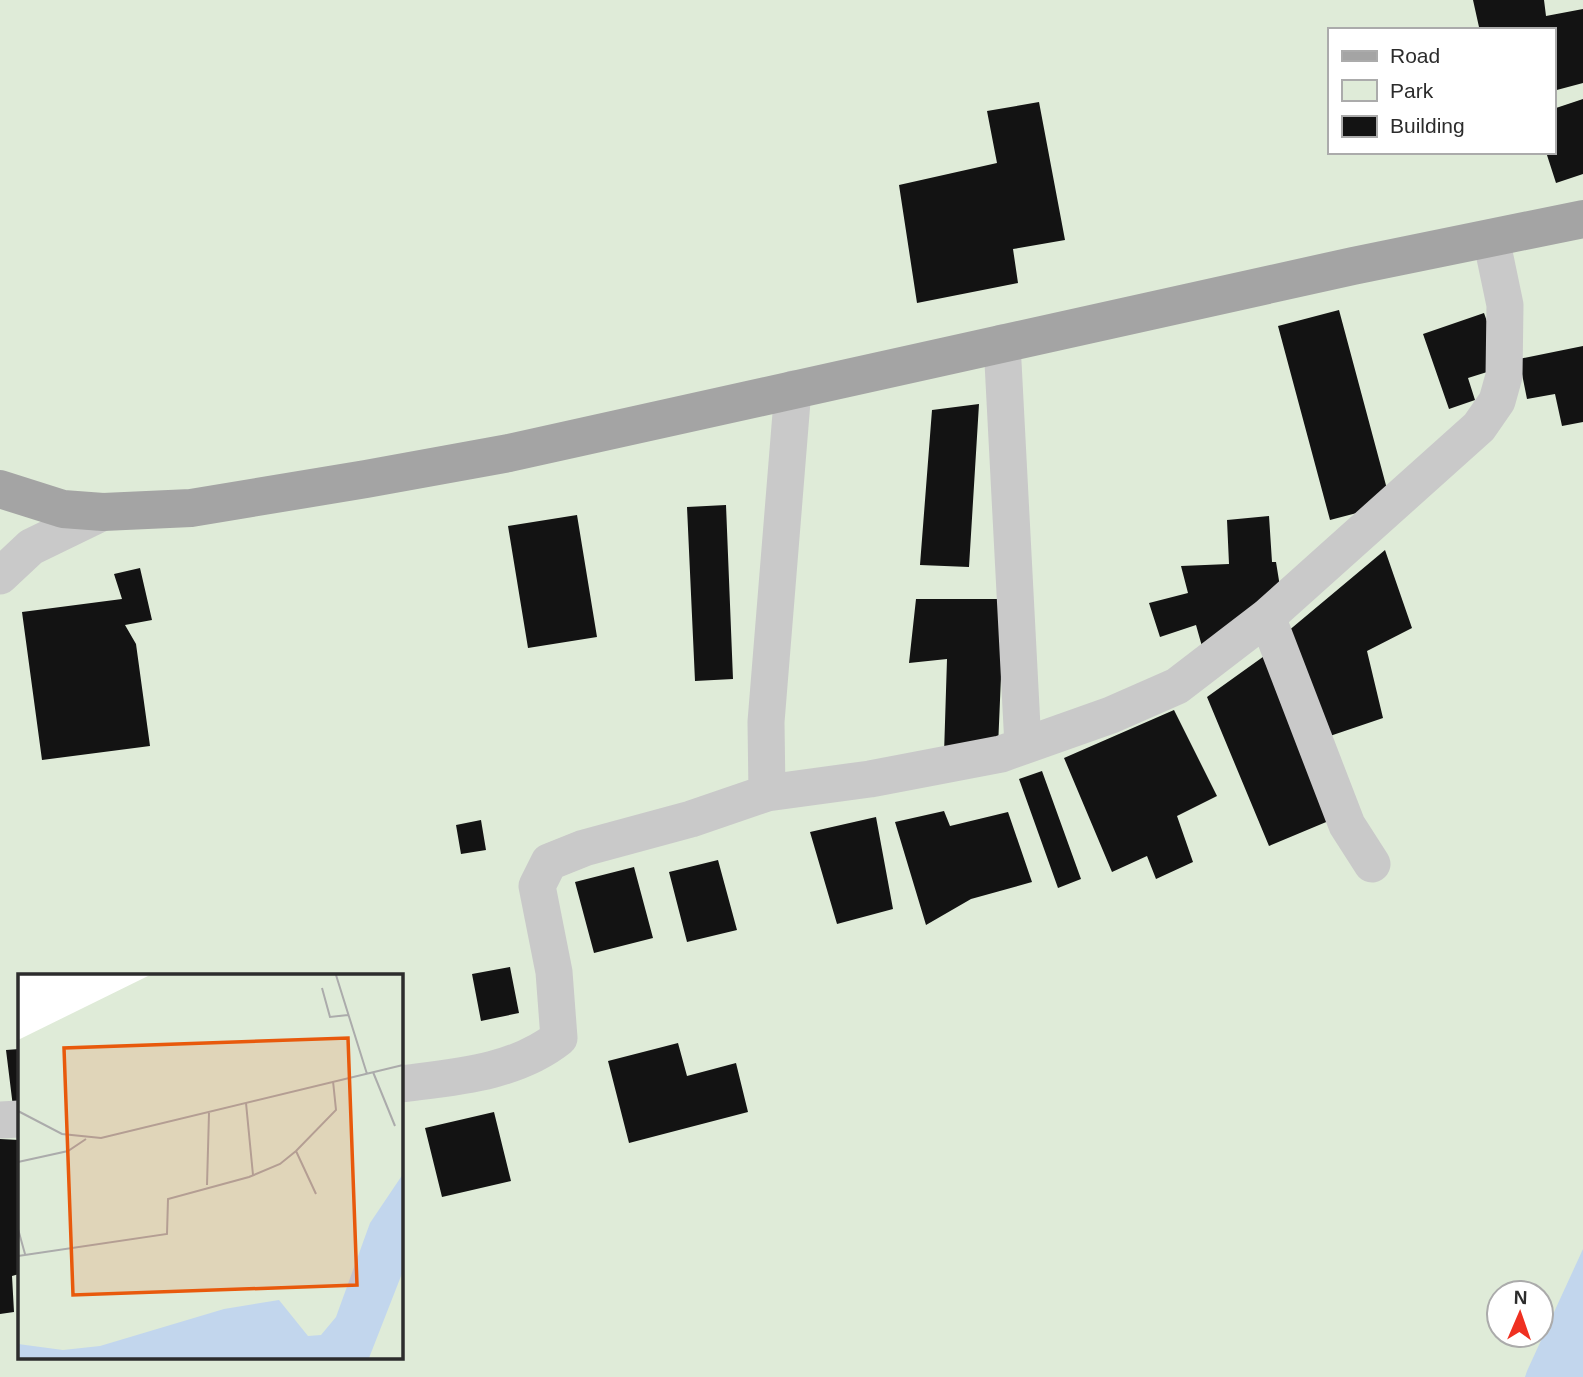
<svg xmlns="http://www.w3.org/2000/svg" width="1583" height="1377" viewBox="0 0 1583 1377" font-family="Helvetica,sans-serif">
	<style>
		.green { fill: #dfebd8; fill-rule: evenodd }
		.water { fill: #c2d6ed }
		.building { fill: #131313 }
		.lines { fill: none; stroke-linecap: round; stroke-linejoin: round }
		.minor { stroke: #c9c9c9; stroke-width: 37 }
		.major { stroke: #a4a4a4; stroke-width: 38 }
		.inset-road { fill: none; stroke: #ababab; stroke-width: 2 }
		.view { fill: #e8590c; fill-opacity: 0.15; stroke: #e8590c; stroke-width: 3.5 }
		.inset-edge { fill: none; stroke: #2c2c2c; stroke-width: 3.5 }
	</style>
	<rect width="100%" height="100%" fill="#fff"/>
	<!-- green -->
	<path class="green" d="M 0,0 L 1583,0 L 1583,1377 L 0,1377 ZM 1329,30 L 1553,30 L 1553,152 L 1329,152 ZM 19,976 L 401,976 L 401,1358 L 19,1358 ZM 1499,1293 L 1541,1293 L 1541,1335 L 1499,1335 Z"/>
	<!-- water -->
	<path class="water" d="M 1583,1249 L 1583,1377 L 1525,1377 L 1527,1371 Z"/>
	<!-- building -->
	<path class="building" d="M 1473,0 L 1544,0 L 1546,16 L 1583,9 L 1583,83 L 1553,91 L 1553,30 L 1474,30 L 1479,27 Z
		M 1583,99 L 1583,174 L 1556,183 L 1546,152 L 1553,152 L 1553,109 Z
		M 1039,102 L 1065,240 L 1013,249 L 1018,283 L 917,303 L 899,185 L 997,163 L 987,111 Z
		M 1339,310 L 1391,504 L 1330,520 L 1278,326 Z
		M 1484,313 L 1503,367 L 1468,378 L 1475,400 L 1449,409 L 1423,334 Z
		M 1583,346 L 1583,422 L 1562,426 L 1555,394 L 1527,399 L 1519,359 Z
		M 979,404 L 969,567 L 920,565 L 932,410 Z
		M 726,505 L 733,679 L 695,681 L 687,507 Z
		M 577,515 L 597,637 L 528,648 L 508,526 Z
		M 1269,516 L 1272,562 L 1276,562 L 1281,593 L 1203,650 L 1196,625 L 1160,637 L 1149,603 L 1188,593 L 1181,566 L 1229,564 L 1227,520 Z
		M 1385,550 L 1412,628 L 1367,651 L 1383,718 L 1324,738 L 1287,632 Z
		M 140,568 L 152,620 L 125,625 L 136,644 L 150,746 L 42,760 L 22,612 L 122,599 L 114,574 Z
		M 916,599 L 1009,599 L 1002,653 L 998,747 L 944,754 L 947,659 L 909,663 Z
		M 1267,654 L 1331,820 L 1269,846 L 1207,697 Z
		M 1174,710 L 1217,796 L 1177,816 L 1193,862 L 1156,879 L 1147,856 L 1112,872 L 1064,758 Z
		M 1042,771 L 1081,879 L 1058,888 L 1019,779 Z
		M 944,811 L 950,826 L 1008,812 L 1032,882 L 971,899 L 926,925 L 895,822 Z
		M 876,817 L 893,909 L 837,924 L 810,832 Z
		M 481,820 L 486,850 L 461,854 L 456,825 Z
		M 718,860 L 737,930 L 687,942 L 669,872 Z
		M 634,867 L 653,938 L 594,953 L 575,882 Z
		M 510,967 L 519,1013 L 481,1021 L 472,974 Z
		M 678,1043 L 687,1076 L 736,1063 L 748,1112 L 629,1143 L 608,1061 Z
		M 19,1049 L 19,1114 L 14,1115 L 6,1050 Z
		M 494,1112 L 511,1181 L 442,1197 L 425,1128 Z
		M 0,1139 L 19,1140 L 19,1274 L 12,1276 L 14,1312 L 0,1314 Z"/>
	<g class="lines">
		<!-- minor -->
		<path class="minor" d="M 1002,343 L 1023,746
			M 0,576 L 31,547 L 103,512
			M 1267,617 L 1347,825 L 1372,864
			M 767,793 L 766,722 L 793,389
			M 401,1084 C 455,1077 515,1073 559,1038 L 554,972 L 537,886 L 549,862 L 584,848 L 691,819 L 767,793 L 870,779 L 1001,754 L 1111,715 L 1177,686 L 1267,617 L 1479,427 L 1497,401 L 1504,376 L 1505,305 L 1491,238
			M 0,1120 L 19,1119"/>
		<!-- major -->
		<path class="major" d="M 0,489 L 63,509 L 103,512 L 191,508 L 366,479 L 509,453 L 1353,266 L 1583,219"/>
	</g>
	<!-- overview -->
	<g transform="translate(18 974)">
		<rect width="385" height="385" fill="#fff"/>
		<path d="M 132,1 L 385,1 L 385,384 L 0,384 L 0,66 Z" fill="#dfebd8"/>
		<path d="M 385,200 L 385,297 L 351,384 L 0,384 L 0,370 L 45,376 L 82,372 L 206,335 L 261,326 L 290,362 L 303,361 L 318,343 L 352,249 Z" fill="#c2d6ed"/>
		<path class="inset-road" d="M 318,1 L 349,100M 304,14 L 312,43 L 330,41M 355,98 L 377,152M 228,129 L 235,201M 0,137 L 44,160 L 83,164 L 385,91M 278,177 L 298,220M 0,188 L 50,177 L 68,165M 189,211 L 191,139M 0,255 L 7,280M 0,282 L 149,260 L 150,225 L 231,203 L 262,190 L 278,177 L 318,136 L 315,107"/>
		<path class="view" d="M 330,64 L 339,311 L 55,321 L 46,74 Z"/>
		<rect width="385" height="385" class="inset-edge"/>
	</g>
	<!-- legend -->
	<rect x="1328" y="28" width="228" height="126" fill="#ffffff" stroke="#ababab" stroke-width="2"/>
	<rect x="1342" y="51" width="35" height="10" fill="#a4a4a4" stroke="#ababab" stroke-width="2"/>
	<text x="1390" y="63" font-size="21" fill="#2c2c2c">Road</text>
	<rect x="1342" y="80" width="35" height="21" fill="#dfebd8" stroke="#ababab" stroke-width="2"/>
	<text x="1390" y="98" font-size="21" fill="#2c2c2c">Park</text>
	<rect x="1342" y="116" width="35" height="21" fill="#131313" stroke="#ababab" stroke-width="2"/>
	<text x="1390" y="133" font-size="21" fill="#2c2c2c">Building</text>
	<!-- north arrow -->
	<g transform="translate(1520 1314) rotate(2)"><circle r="33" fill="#ffffff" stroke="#ababab" stroke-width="2"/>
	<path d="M0-5L12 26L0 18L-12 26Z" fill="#ef3021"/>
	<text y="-10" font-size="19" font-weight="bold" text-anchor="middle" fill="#2c2c2c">N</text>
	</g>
</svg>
